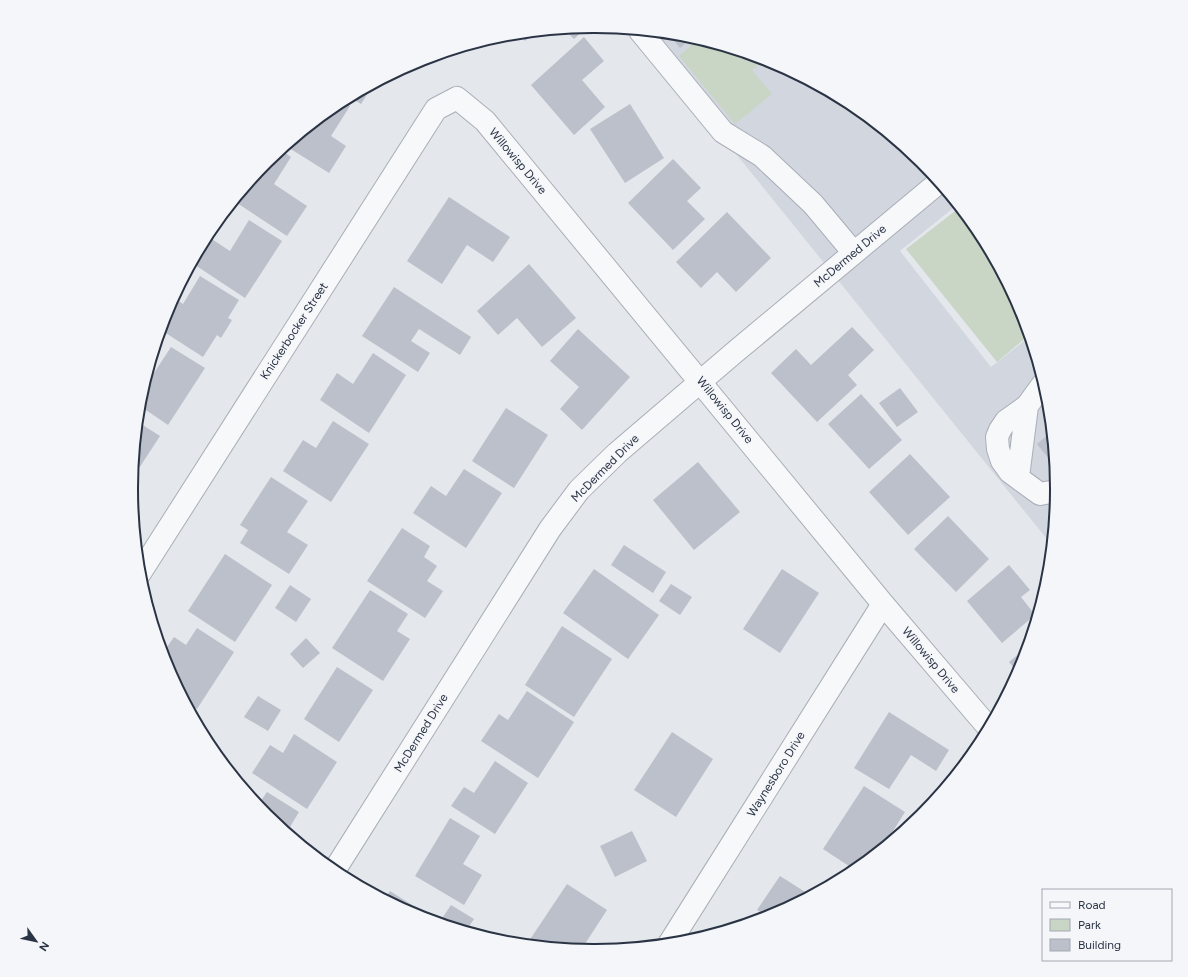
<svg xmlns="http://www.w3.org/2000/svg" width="1188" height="977" viewBox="0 0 1188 977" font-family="Figtree,sans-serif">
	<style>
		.built { fill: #d2d6de }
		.green { fill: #c9d6c5 }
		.building { fill: #bbc0ca }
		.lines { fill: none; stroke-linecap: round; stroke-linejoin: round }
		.minor-casing { stroke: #a9aeb7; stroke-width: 24 }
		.minor { stroke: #f7f8fa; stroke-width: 22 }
		.labels { text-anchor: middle; stroke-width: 3; stroke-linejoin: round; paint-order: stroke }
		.street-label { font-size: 12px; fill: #2b3445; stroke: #f4f6f9 }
		.rim { fill: none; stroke: #2b3445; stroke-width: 2 }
	</style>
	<rect width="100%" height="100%" fill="#e4e7ec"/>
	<!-- built -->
	<path class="built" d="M 636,30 L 684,35 L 771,61 L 851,104 L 921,162 L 957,205 L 900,251 L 991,367 L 1029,337 L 1048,399 L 1056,489 L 1051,544 Z"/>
	<!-- green -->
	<path class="green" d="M 699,39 L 765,59 L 752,70 L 772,94 L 735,124 L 679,56 Z
		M 959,208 L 979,232 L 1021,312 L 1029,335 L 997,362 L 906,249 Z"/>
	<!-- building -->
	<path class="building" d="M 587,27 L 574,39 L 564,29 Z
		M 535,32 L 525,41 L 518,33 Z
		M 668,33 L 684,35 L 692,37 L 680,48 Z
		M 584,37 L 604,61 L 582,80 L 605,107 L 574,135 L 531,85 Z
		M 373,85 L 361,104 L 350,97 Z
		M 343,101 L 350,106 L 331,136 L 346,146 L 329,173 L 286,146 L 337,104 Z
		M 630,104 L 664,158 L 625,183 L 590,129 Z
		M 281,150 L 291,157 L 274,184 L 307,206 L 287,236 L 234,201 L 267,161 Z
		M 673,159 L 701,188 L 687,201 L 705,219 L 673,250 L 628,203 Z
		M 449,197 L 510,237 L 493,262 L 467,245 L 442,284 L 407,261 Z
		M 727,212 L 771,258 L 736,292 L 717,272 L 701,288 L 676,262 Z
		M 249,220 L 282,241 L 245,298 L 192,263 L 207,236 L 230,251 Z
		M 529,264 L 576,318 L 542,347 L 517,318 L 498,335 L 477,311 Z
		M 200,276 L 239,300 L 228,318 L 232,320 L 221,338 L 217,335 L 203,357 L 161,330 L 167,311 L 174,298 L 183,304 Z
		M 394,287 L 471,337 L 460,355 L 419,329 L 411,341 L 430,353 L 418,372 L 362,336 Z
		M 852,327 L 874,350 L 848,375 L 857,385 L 817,422 L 771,373 L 796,349 L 811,365 Z
		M 578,329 L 630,377 L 582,430 L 560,409 L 579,387 L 550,361 Z
		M 171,347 L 205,368 L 168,425 L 140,406 L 140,398 L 148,374 L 152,376 Z
		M 373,353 L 406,375 L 369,433 L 320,400 L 337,373 L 353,384 Z
		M 900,388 L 918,412 L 897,427 L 879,403 Z
		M 861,394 L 902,440 L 869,469 L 828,424 Z
		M 506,408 L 548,435 L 514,488 L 472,461 Z
		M 333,421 L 369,444 L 331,502 L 283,471 L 303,440 L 316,448 Z
		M 138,422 L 160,436 L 132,479 Z
		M 1051,432 L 1054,465 L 1037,444 Z
		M 910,454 L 950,497 L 908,535 L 869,492 Z
		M 698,462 L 740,512 L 694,550 L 653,500 Z
		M 464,469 L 502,493 L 466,548 L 413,513 L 431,486 L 446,496 Z
		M 271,477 L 308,501 L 287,532 L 308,545 L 289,574 L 240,543 L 248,530 L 240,525 Z
		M 948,516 L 989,559 L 956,592 L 914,549 Z
		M 402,528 L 430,546 L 424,557 L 437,566 L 427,581 L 443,591 L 425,618 L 367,581 Z
		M 624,545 L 666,572 L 653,593 L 611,565 Z
		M 225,554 L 272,585 L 235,642 L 188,611 Z
		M 1009,565 L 1030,590 L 1021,597 L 1035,615 L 1002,643 L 967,601 Z
		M 594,569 L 659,615 L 628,659 L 563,613 Z
		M 782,569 L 819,593 L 780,653 L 743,629 Z
		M 671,584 L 692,597 L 680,615 L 659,601 Z
		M 290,585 L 311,599 L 296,622 L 275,608 Z
		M 370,590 L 408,614 L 397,631 L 410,639 L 383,681 L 332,648 Z
		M 562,626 L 612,659 L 574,717 L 525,685 Z
		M 197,628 L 234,652 L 197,709 L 186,702 L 167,665 L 163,653 L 174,637 L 186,645 Z
		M 306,638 L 320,653 L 303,668 L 290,654 Z
		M 1027,647 L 1021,666 L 1018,673 L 1009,662 Z
		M 337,667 L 373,690 L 339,742 L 304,719 Z
		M 527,691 L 574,722 L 538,778 L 481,741 L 499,714 L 508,720 Z
		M 258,696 L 281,710 L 268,731 L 244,717 Z
		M 889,712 L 949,750 L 936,771 L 911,755 L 889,789 L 854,768 Z
		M 672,732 L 713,759 L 676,817 L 634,790 Z
		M 294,734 L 337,762 L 307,809 L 252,773 L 270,745 L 283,753 Z
		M 495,761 L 528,783 L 495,834 L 451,806 L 464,787 L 474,793 Z
		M 864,786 L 905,812 L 883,847 L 855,870 L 823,849 Z
		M 267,792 L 299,812 L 287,832 L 267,815 L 258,805 Z
		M 450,818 L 480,836 L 463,864 L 482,875 L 464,905 L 415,876 Z
		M 632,831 L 647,861 L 615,877 L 600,846 Z
		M 780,876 L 810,895 L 768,917 L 757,910 Z
		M 567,884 L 607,910 L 581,950 L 527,944 Z
		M 390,891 L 437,921 L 436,922 L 417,916 L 385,899 Z
		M 451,905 L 474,919 L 466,931 L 439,923 Z"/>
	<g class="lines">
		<!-- minor casing -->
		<g class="minor-casing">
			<path id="minor" d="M 640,31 L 723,132 L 762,156 L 813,204 L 854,253
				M 1027,406 L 1006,421 L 1000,430 L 997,437 L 998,449 L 1002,461 L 1010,472 L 1040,494 L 1056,491
				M 1018,477 L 1027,406 L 1043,384
				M 140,573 L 436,109 L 457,98 L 485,121 L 883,604 L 988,727
				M 334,871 L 550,529 L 579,490 L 617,453 L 735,352 L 938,183
				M 669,944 L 883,604"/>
		</g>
		<!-- minor -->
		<use href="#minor" class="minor"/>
	</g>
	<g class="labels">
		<!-- street labels -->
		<g class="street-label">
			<text transform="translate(518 161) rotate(50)" y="4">Willowisp Drive</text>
			<text transform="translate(850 256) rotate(-40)" y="4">McDermed Drive</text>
			<text transform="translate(294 331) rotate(-57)" y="4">Knickerbocker Street</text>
			<text transform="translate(725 410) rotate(51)" y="4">Willowisp Drive</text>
			<text transform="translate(605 468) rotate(-45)" y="4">McDermed Drive</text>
			<text transform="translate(931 660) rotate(50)" y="4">Willowisp Drive</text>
			<text transform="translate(421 733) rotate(-58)" y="4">McDermed Drive</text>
			<text transform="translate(776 774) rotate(-58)" y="4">Waynesboro Drive</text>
		</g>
	</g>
	<!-- crop -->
	<path d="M0 0H1188V977H0ZM593 33H595A455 455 0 0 1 1050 488V489A455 455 0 0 1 595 944H593A455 455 0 0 1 138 489V488A455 455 0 0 1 593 33Z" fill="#f4f6f9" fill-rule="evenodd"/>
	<path class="rim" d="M593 33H595A455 455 0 0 1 1050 488V489A455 455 0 0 1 595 944H593A455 455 0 0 1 138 489V488A455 455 0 0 1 593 33Z"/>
	<!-- legend -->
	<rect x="1042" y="889" width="130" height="72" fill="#f4f6f9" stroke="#a4a8b1"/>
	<rect x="1050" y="902" width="20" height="6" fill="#f7f8fa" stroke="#a4a8b1"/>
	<text x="1078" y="909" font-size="12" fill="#2b3445">Road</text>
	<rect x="1050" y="919" width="20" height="12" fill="#c9d6c5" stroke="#a4a8b1"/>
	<text x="1078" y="929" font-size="12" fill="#2b3445">Park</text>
	<rect x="1050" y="939" width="20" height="12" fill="#bbc0ca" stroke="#a4a8b1"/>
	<text x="1078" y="949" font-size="12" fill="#2b3445">Building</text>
	<!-- north arrow -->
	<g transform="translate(36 941) rotate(123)" stroke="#f4f6f9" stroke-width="3" paint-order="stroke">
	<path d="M0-3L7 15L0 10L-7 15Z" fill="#2b3445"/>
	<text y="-6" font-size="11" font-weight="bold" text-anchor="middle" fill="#2b3445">N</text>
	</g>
</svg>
